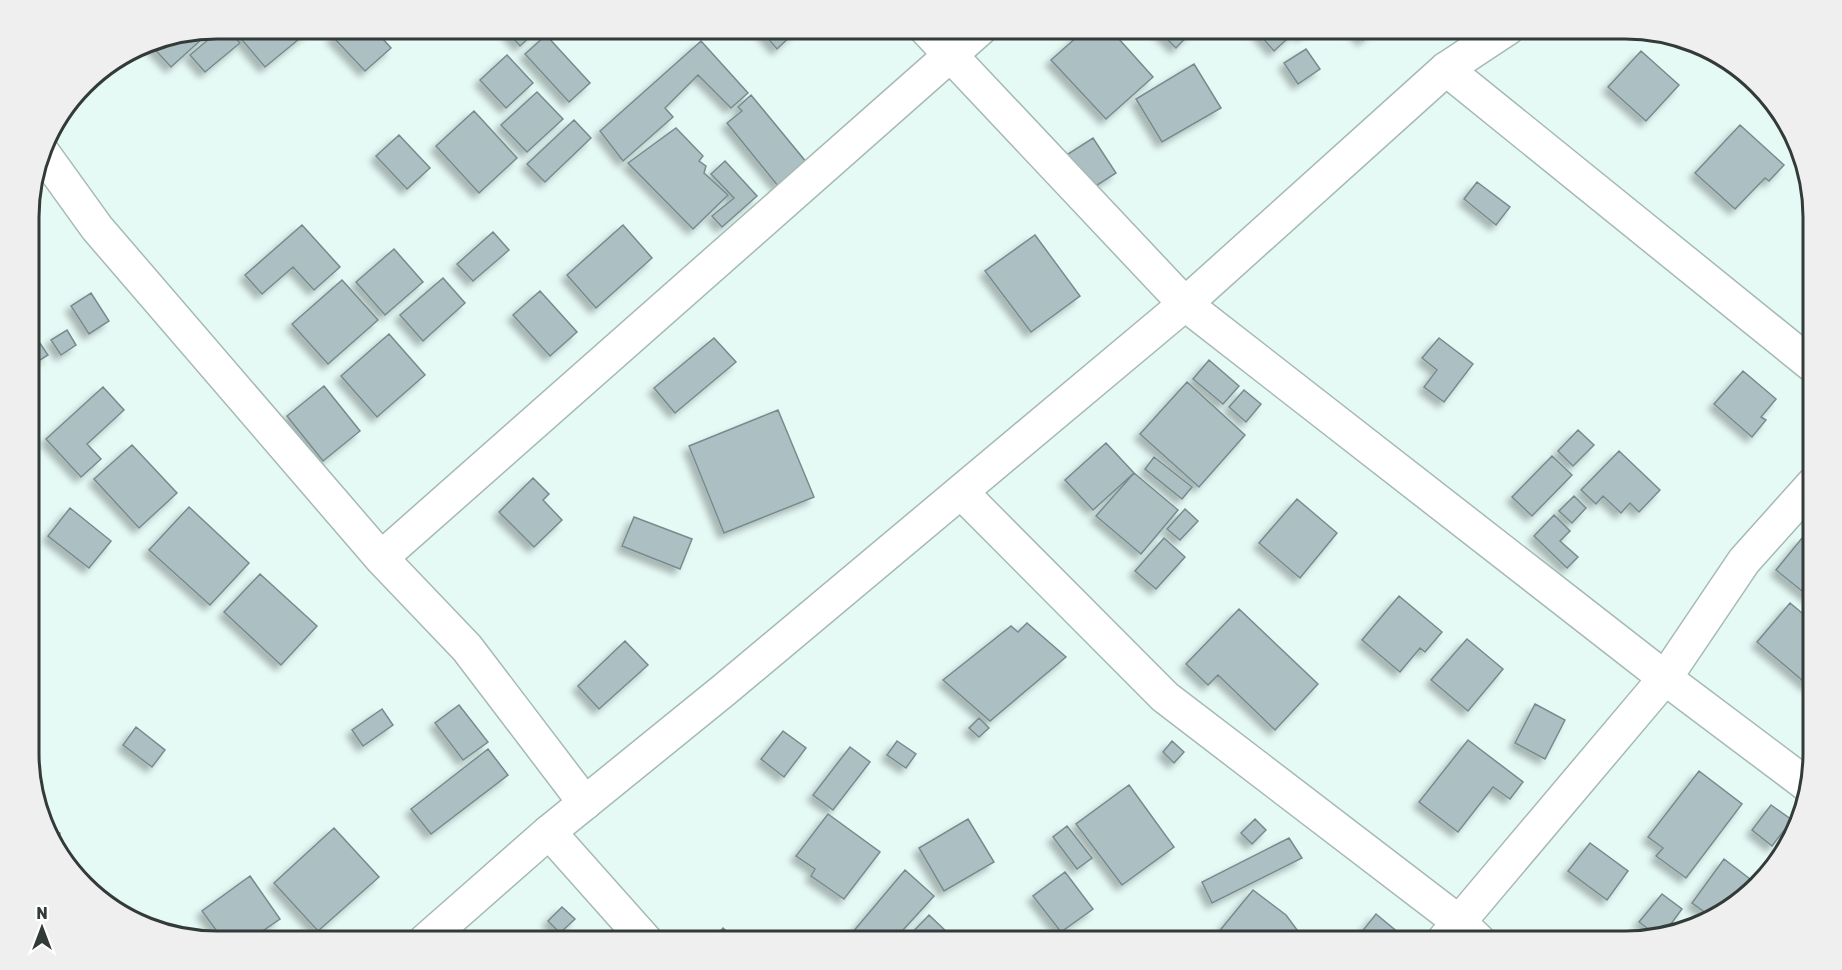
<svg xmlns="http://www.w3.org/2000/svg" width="1842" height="970" viewBox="0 0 1842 970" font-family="Rubik,sans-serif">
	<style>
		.building { fill: #acbfc3; stroke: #788b8e; stroke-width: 1.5; filter: url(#shadow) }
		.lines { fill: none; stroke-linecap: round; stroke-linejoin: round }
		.street-casing { stroke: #a6b9b5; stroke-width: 36 }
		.secondary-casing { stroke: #a6b9b5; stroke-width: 36 }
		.street { stroke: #fff; stroke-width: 33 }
		.secondary { stroke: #fff; stroke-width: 33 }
		.rim { fill: none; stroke: #333b39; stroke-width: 3 }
	</style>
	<defs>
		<filter id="shadow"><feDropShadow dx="-5.5" dy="5.5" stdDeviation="3" flood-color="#0004"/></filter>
	</defs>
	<rect width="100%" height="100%" fill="#e5f9f5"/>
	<!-- building -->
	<path class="building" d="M 222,28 L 227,28 L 240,43 L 205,72 L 190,55 Z
		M 232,28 L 308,28 L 310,30 L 265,67 Z
		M 340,28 L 373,28 L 391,48 L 365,71 L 332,36 Z
		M 508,28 L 532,28 L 535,32 L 520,46 L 506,30 Z
		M 759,28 L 799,28 L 777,49 Z
		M 1087,28 L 1109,28 L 1153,77 L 1106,119 L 1051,60 Z
		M 1156,28 L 1195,28 L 1176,48 Z
		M 1254,28 L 1310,28 L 1302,36 L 1297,30 L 1274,51 Z
		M 1352,28 L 1376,28 L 1363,40 Z
		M 213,29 L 171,67 L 148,42 Z
		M 546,35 L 590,83 L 569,102 L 525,54 Z
		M 701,41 L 748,93 L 731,108 L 698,75 L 665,108 L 673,117 L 623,161 L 600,131 Z
		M 1306,49 L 1320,69 L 1298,84 L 1284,63 Z
		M 1641,51 L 1679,85 L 1646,121 L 1608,87 Z
		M 507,55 L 533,83 L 506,108 L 480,80 Z
		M 1194,64 L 1221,108 L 1162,142 L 1136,99 Z
		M 537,92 L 563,119 L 527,152 L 501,125 Z
		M 751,95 L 807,163 L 778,186 L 727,123 L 742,111 L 738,107 Z
		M 474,111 L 517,158 L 479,193 L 436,146 Z
		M 574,120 L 591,138 L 545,182 L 527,164 Z
		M 1740,125 L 1784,165 L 1769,181 L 1765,178 L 1735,209 L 1695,173 Z
		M 676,128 L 703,156 L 699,161 L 706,166 L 704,173 L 728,195 L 693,229 L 628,163 Z
		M 399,135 L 430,168 L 407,189 L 376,156 Z
		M 1093,138 L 1116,173 L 1088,191 L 1065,156 Z
		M 725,161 L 757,196 L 722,227 L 712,216 L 734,198 L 711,174 Z
		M 1477,182 L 1510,207 L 1496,225 L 1464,199 Z
		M 302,225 L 340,267 L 314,290 L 293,267 L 262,294 L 245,275 Z
		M 623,225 L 652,258 L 596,308 L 567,275 Z
		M 493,232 L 509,250 L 473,281 L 457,264 Z
		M 1035,235 L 1080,296 L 1031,332 L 985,271 Z
		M 394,249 L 423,282 L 385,315 L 356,282 Z
		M 443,278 L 465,303 L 423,341 L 400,315 Z
		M 342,280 L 378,320 L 328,364 L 292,324 Z
		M 540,291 L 577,332 L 550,356 L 513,315 Z
		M 91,293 L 109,321 L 89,334 L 71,306 Z
		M 31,330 L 48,355 L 29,367 L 29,332 Z
		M 67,330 L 76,345 L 61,355 L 51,340 Z
		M 389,334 L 425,375 L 377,417 L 341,376 Z
		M 714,338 L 736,362 L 675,413 L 654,388 Z
		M 1439,338 L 1473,364 L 1444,402 L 1424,387 L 1437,370 L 1422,358 Z
		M 1209,360 L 1239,386 L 1223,404 L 1193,379 Z
		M 1743,371 L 1776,399 L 1761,417 L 1766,420 L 1752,437 L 1714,404 Z
		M 1187,382 L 1245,435 L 1199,487 L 1140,434 Z
		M 324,386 L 360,431 L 323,461 L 287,416 Z
		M 103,387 L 124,410 L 87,444 L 101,459 L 81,477 L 46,439 Z
		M 1244,390 L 1261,404 L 1246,422 L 1229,407 Z
		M 778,410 L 814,497 L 724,533 L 689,446 Z
		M 1578,430 L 1594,445 L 1573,466 L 1558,451 Z
		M 1106,443 L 1134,473 L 1093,510 L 1065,480 Z
		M 132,445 L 177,493 L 139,528 L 94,479 Z
		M 1619,451 L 1660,490 L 1639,512 L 1630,503 L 1621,513 L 1603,496 L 1596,504 L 1581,490 Z
		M 1552,456 L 1572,475 L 1532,516 L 1512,497 Z
		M 1154,457 L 1192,487 L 1182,499 L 1145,469 Z
		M 1134,473 L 1178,510 L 1141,554 L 1096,516 Z
		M 533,478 L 549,494 L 543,500 L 562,520 L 534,547 L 499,512 Z
		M 1574,496 L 1586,508 L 1572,523 L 1559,511 Z
		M 1297,499 L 1337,533 L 1300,578 L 1259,543 Z
		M 189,507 L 249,563 L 210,605 L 149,550 Z
		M 70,508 L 111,541 L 89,568 L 48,536 Z
		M 1185,509 L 1198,521 L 1180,540 L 1167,529 Z
		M 1554,515 L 1570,531 L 1560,541 L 1578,557 L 1567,568 L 1534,536 Z
		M 634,517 L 692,539 L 680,569 L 622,546 Z
		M 1164,538 L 1185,557 L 1156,589 L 1135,571 Z
		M 1802,538 L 1813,548 L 1813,600 L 1776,570 Z
		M 260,574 L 317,626 L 281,665 L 224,612 Z
		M 1399,596 L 1442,632 L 1425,652 L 1420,648 L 1400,672 L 1362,640 Z
		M 1790,603 L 1813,622 L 1813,681 L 1809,686 L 1757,642 Z
		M 1239,609 L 1318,684 L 1275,730 L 1218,675 L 1208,685 L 1186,664 Z
		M 1027,623 L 1066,657 L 990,721 L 943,680 L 1011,626 L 1018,632 Z
		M 1467,639 L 1503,669 L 1468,711 L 1431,680 Z
		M 625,641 L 648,665 L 599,709 L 578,686 Z
		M 1535,704 L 1565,720 L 1545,759 L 1515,743 Z
		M 459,705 L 488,742 L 463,760 L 435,723 Z
		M 382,709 L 393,725 L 363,746 L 352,730 Z
		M 979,718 L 989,728 L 979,737 L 969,728 Z
		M 136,727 L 165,750 L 152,767 L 123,745 Z
		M 783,731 L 806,748 L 784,777 L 761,759 Z
		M 1468,740 L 1523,782 L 1510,799 L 1493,787 L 1458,832 L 1419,802 Z
		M 897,741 L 916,754 L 906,768 L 887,755 Z
		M 1172,741 L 1184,752 L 1174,763 L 1163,752 Z
		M 850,747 L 870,762 L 833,810 L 813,795 Z
		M 488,749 L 508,775 L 431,834 L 411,809 Z
		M 1699,771 L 1742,804 L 1686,878 L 1656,856 L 1663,848 L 1648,837 Z
		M 1129,785 L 1174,847 L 1122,885 L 1076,824 Z
		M 1771,805 L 1792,820 L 1772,846 L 1752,830 Z
		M 828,814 L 880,852 L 844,899 L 811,876 L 815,869 L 796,856 Z
		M 968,819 L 994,862 L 944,891 L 919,848 Z
		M 1255,819 L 1266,830 L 1252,844 L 1241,833 Z
		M 1067,826 L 1092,858 L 1077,869 L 1053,837 Z
		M 334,828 L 379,877 L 318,931 L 274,883 Z
		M 51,831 L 60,833 L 57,849 Z
		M 1289,838 L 1302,858 L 1212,903 L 1202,882 Z
		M 1590,843 L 1628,871 L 1607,900 L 1568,871 Z
		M 72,857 L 72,868 L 60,858 Z
		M 1724,859 L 1754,882 L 1729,910 L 1710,916 L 1692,903 Z
		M 905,870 L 934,896 L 893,941 L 860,941 L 852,933 Z
		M 1065,872 L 1093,909 L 1061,932 L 1033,896 Z
		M 250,876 L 280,919 L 248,941 L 224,941 L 202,911 Z
		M 1253,890 L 1286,915 L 1300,934 L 1293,941 L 1226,941 L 1217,934 Z
		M 1662,894 L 1682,909 L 1665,932 L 1656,935 L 1639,922 Z
		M 562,907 L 575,919 L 560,933 L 548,921 Z
		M 1376,914 L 1400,934 L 1395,941 L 1370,941 L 1360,934 Z
		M 929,915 L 950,935 L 944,941 L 904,941 Z
		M 723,928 L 738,941 L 712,941 Z
		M 840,935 L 848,941 L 833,941 Z"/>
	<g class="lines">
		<!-- street casing -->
		<g class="street-casing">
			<path id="street" d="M 925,28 L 1185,304 L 1665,678 L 1806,784
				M 1446,69 L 1812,365
				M 43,153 L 97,228 L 381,558 L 467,648 L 585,803
				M 961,492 L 1165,697 L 1459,922 L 1479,941
				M 381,558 L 981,28
				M 549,832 L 646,941
				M 1443,941 L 1665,678 L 1744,561 L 1813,484"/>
		</g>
		<!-- secondary casing -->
		<g class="secondary-casing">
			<path id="secondary" d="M 425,941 L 549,832 L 724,690 L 1185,304 L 1446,69 L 1508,28"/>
		</g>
		<!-- street -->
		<use href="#street" class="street"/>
		<!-- secondary -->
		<use href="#secondary" class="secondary"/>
	</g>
	<!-- crop -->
	<path d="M0 0H1842V970H0ZM217 39H1625A178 178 0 0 1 1803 217V753A178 178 0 0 1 1625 931H217A178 178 0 0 1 39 753V217A178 178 0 0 1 217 39Z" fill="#efefef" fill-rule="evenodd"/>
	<path class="rim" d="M217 39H1625A178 178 0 0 1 1803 217V753A178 178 0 0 1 1625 931H217A178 178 0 0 1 39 753V217A178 178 0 0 1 217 39Z"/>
	<!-- north arrow -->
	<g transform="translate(42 928)" stroke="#ffffff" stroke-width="4.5" paint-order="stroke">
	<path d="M0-4.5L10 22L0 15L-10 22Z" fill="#333b39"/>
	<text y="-9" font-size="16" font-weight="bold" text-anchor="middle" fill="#333b39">N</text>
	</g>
</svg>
